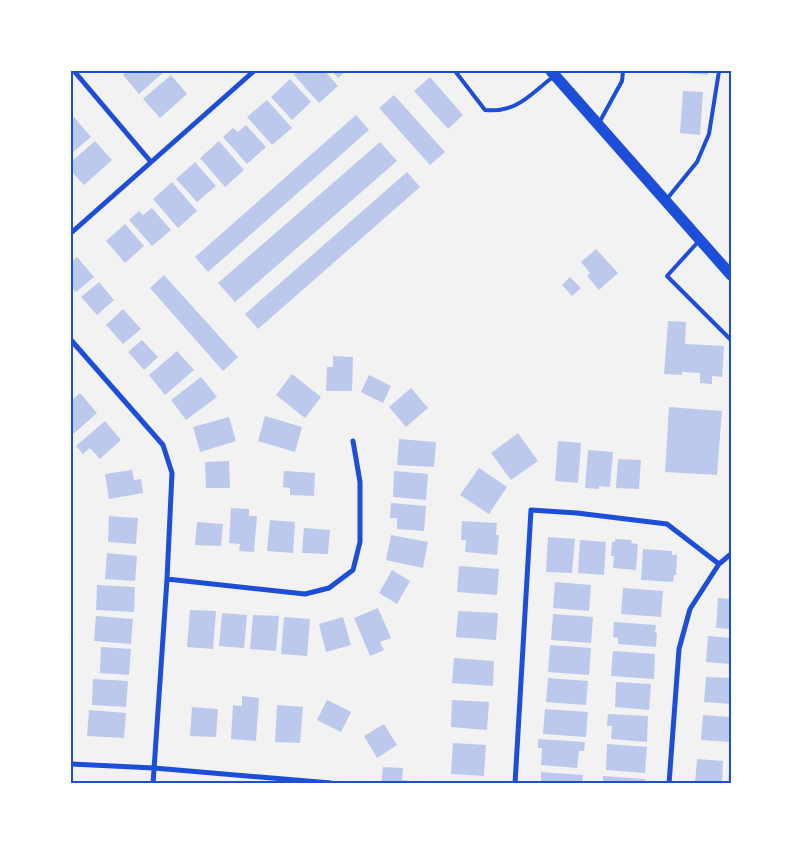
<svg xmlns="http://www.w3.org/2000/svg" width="802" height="855" viewBox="0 0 802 855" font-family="'Roboto Condensed',sans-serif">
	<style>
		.building { fill: #bdc9ec }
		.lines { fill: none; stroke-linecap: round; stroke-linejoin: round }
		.service { stroke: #1d4ed8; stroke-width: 4 }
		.minor { stroke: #1d4ed8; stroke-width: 5 }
		.primary { stroke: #1d4ed8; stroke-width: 11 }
		.neatline { fill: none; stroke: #1d4ed8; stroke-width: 2 }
	</style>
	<rect width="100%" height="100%" fill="#f2f2f2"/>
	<!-- building -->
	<path class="building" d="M 127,71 L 165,71 L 139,94 L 123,75 Z
		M 298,71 L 325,71 L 338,86 L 319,103 L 294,75 Z
		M 332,71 L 346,71 L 338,78 Z
		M 684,71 L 708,71 L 708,75 L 684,73 Z
		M 171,75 L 187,94 L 160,118 L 143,99 Z
		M 430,77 L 463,115 L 448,129 L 414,91 Z
		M 290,79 L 311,102 L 292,120 L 271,97 Z
		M 683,91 L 703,92 L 700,135 L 680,133 Z
		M 394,95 L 445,152 L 430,165 L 379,108 Z
		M 267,100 L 292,128 L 272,145 L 247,117 Z
		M 356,115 L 369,130 L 208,272 L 195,257 Z
		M 74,117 L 91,137 L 71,154 L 71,119 Z
		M 246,125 L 266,147 L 247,164 L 223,137 L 233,128 L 238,132 Z
		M 95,141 L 112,160 L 84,185 L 71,171 L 71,162 Z
		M 219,141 L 244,170 L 225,187 L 200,158 Z
		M 380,142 L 397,161 L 235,302 L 218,283 Z
		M 195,162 L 216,186 L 197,202 L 176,179 Z
		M 407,172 L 420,187 L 258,329 L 245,314 Z
		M 172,182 L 197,211 L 178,228 L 153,199 Z
		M 152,208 L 171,230 L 152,246 L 129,220 L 139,211 L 143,215 Z
		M 125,224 L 144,246 L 125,263 L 106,241 Z
		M 596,249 L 618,273 L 599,290 L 587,276 L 590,273 L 581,262 Z
		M 77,257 L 94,277 L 76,292 L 71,287 L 71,262 Z
		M 164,275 L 238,357 L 223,371 L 150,288 Z
		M 570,277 L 581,288 L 572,296 L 562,285 Z
		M 99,282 L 114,300 L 97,315 L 81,297 Z
		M 123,309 L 141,329 L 123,344 L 106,325 Z
		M 668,321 L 686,322 L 685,344 L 724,346 L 722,377 L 712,376 L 712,384 L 700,383 L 700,373 L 682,372 L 682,375 L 664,374 Z
		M 142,340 L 158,357 L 144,370 L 128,352 Z
		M 177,351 L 194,370 L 165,395 L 149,375 Z
		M 333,356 L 353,357 L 352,391 L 326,391 L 327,367 L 333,367 Z
		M 292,374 L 321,397 L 305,418 L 276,395 Z
		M 369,375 L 391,386 L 383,403 L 361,392 Z
		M 201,377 L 217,397 L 186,420 L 171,400 Z
		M 411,388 L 428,408 L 406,427 L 389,407 Z
		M 80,393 L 97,413 L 71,436 L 71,401 Z
		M 669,407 L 722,411 L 717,475 L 665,472 Z
		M 265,416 L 302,427 L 295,452 L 258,441 Z
		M 229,417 L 236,441 L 200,452 L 193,427 Z
		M 105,421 L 121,440 L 100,459 L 90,448 L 83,454 L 76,446 Z
		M 518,433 L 538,461 L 511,480 L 491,453 Z
		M 399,439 L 436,442 L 434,467 L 397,465 Z
		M 558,441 L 581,443 L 578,483 L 555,481 Z
		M 588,450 L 613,452 L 610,487 L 599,486 L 599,489 L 585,488 Z
		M 618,459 L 641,460 L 639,489 L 616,488 Z
		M 229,461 L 230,488 L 206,488 L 205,462 Z
		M 479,468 L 507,487 L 489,514 L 460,495 Z
		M 132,470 L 134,480 L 141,479 L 143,493 L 109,499 L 105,474 Z
		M 284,471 L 315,473 L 314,496 L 290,495 L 290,488 L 283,487 Z
		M 394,471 L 428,474 L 426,500 L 393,497 Z
		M 391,503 L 426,506 L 424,531 L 397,529 L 397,518 L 390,518 Z
		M 231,508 L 249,509 L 249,516 L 257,516 L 254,552 L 239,551 L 240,544 L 229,543 Z
		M 109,516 L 138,518 L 136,544 L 108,542 Z
		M 270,520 L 295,522 L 293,553 L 267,551 Z
		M 462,521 L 497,523 L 496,535 L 499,535 L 497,555 L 465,552 L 466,540 L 461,540 Z
		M 197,522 L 223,524 L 221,546 L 195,545 Z
		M 304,528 L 330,530 L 328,554 L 302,553 Z
		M 391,535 L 428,542 L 423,568 L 386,560 Z
		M 548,537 L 575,539 L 572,573 L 546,572 Z
		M 615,539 L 632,540 L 631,543 L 638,544 L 636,570 L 613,568 L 614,556 L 611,556 L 612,542 L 615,542 Z
		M 580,540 L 606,542 L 604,575 L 578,573 Z
		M 643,549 L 672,551 L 672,555 L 677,555 L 676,575 L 674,575 L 673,582 L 641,580 Z
		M 107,553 L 137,556 L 135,581 L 105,579 Z
		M 459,566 L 499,569 L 497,595 L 457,592 Z
		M 392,570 L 410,581 L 397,604 L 379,593 Z
		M 555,582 L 591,585 L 589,611 L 553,608 Z
		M 97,585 L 135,587 L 134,612 L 96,610 Z
		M 623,588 L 663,591 L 661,617 L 621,614 Z
		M 718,598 L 731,599 L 730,629 L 716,628 Z
		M 378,608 L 391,638 L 380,642 L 384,650 L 370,656 L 354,618 Z
		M 190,610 L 216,611 L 213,649 L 187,647 Z
		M 458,611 L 498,613 L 496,640 L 456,637 Z
		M 222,613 L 247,615 L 244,648 L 219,646 Z
		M 553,614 L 593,617 L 591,643 L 551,640 Z
		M 253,615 L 279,616 L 276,651 L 250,649 Z
		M 96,616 L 133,619 L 131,644 L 94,641 Z
		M 284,617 L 310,619 L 307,656 L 281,654 Z
		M 343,617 L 351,645 L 326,652 L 319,624 Z
		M 614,622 L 656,625 L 655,632 L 657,633 L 656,647 L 618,644 L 618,638 L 613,637 Z
		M 708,636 L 731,638 L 731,664 L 706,662 Z
		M 550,645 L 591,648 L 589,675 L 548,672 Z
		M 101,647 L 131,649 L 129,675 L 100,673 Z
		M 613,651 L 655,654 L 654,679 L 611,676 Z
		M 454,658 L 494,661 L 493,686 L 452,683 Z
		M 706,677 L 731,678 L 731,704 L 704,702 Z
		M 548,678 L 588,681 L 586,705 L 546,702 Z
		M 93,679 L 128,681 L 126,707 L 92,705 Z
		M 616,682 L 651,684 L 649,710 L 615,707 Z
		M 242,696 L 259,698 L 256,741 L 231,739 L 233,705 L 242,706 Z
		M 327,700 L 351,712 L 341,732 L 317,720 Z
		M 452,700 L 489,702 L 487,730 L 451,727 Z
		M 277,705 L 303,707 L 300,743 L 275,742 Z
		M 192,707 L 218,709 L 216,737 L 190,736 Z
		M 545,709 L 588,712 L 586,737 L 543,734 Z
		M 89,710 L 126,713 L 124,738 L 87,736 Z
		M 608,714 L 648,716 L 647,742 L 611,739 L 612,726 L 607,726 Z
		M 703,715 L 731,717 L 731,742 L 701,740 Z
		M 384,724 L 397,745 L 377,758 L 364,736 Z
		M 538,739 L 585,742 L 584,751 L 579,751 L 577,768 L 541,765 L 542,748 L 538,748 Z
		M 453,743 L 486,745 L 484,776 L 451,774 Z
		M 607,744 L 647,747 L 645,773 L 606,770 Z
		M 697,759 L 723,761 L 722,784 L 695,784 Z
		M 383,767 L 403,768 L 402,780 L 407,780 L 407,784 L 381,784 Z
		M 729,769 L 731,769 L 731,784 L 728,784 Z
		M 541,772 L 583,775 L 582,784 L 541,784 Z
		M 603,776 L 645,779 L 645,784 L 603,784 Z"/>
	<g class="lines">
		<!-- service -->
		<path class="service" d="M 455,71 L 485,110 C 517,113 529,95 553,77
			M 599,123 L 622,81 L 623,71
			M 666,200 L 697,162 L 709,134 L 719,71
			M 698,242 L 667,276 L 731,340"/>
		<!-- minor -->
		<path class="minor" d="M 74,71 L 151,162
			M 71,233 L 254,71
			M 71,340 L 163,445 L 172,473 L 167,579 L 153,784
			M 167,579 L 305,594 L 329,588 L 353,570 L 360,542 L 360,482 L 353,441
			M 71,764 L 154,768 L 331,783
			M 515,784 L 531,510 L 577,513 L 667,524 L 719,564
			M 669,784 L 679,649 L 690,609 L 719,564 L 731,554"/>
		<!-- primary -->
		<path class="primary" d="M 551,71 L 731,275"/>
	</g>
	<!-- border -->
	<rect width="802" height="855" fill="none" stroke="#ffffff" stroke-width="145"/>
	<rect x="72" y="72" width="658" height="710" class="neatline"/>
</svg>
